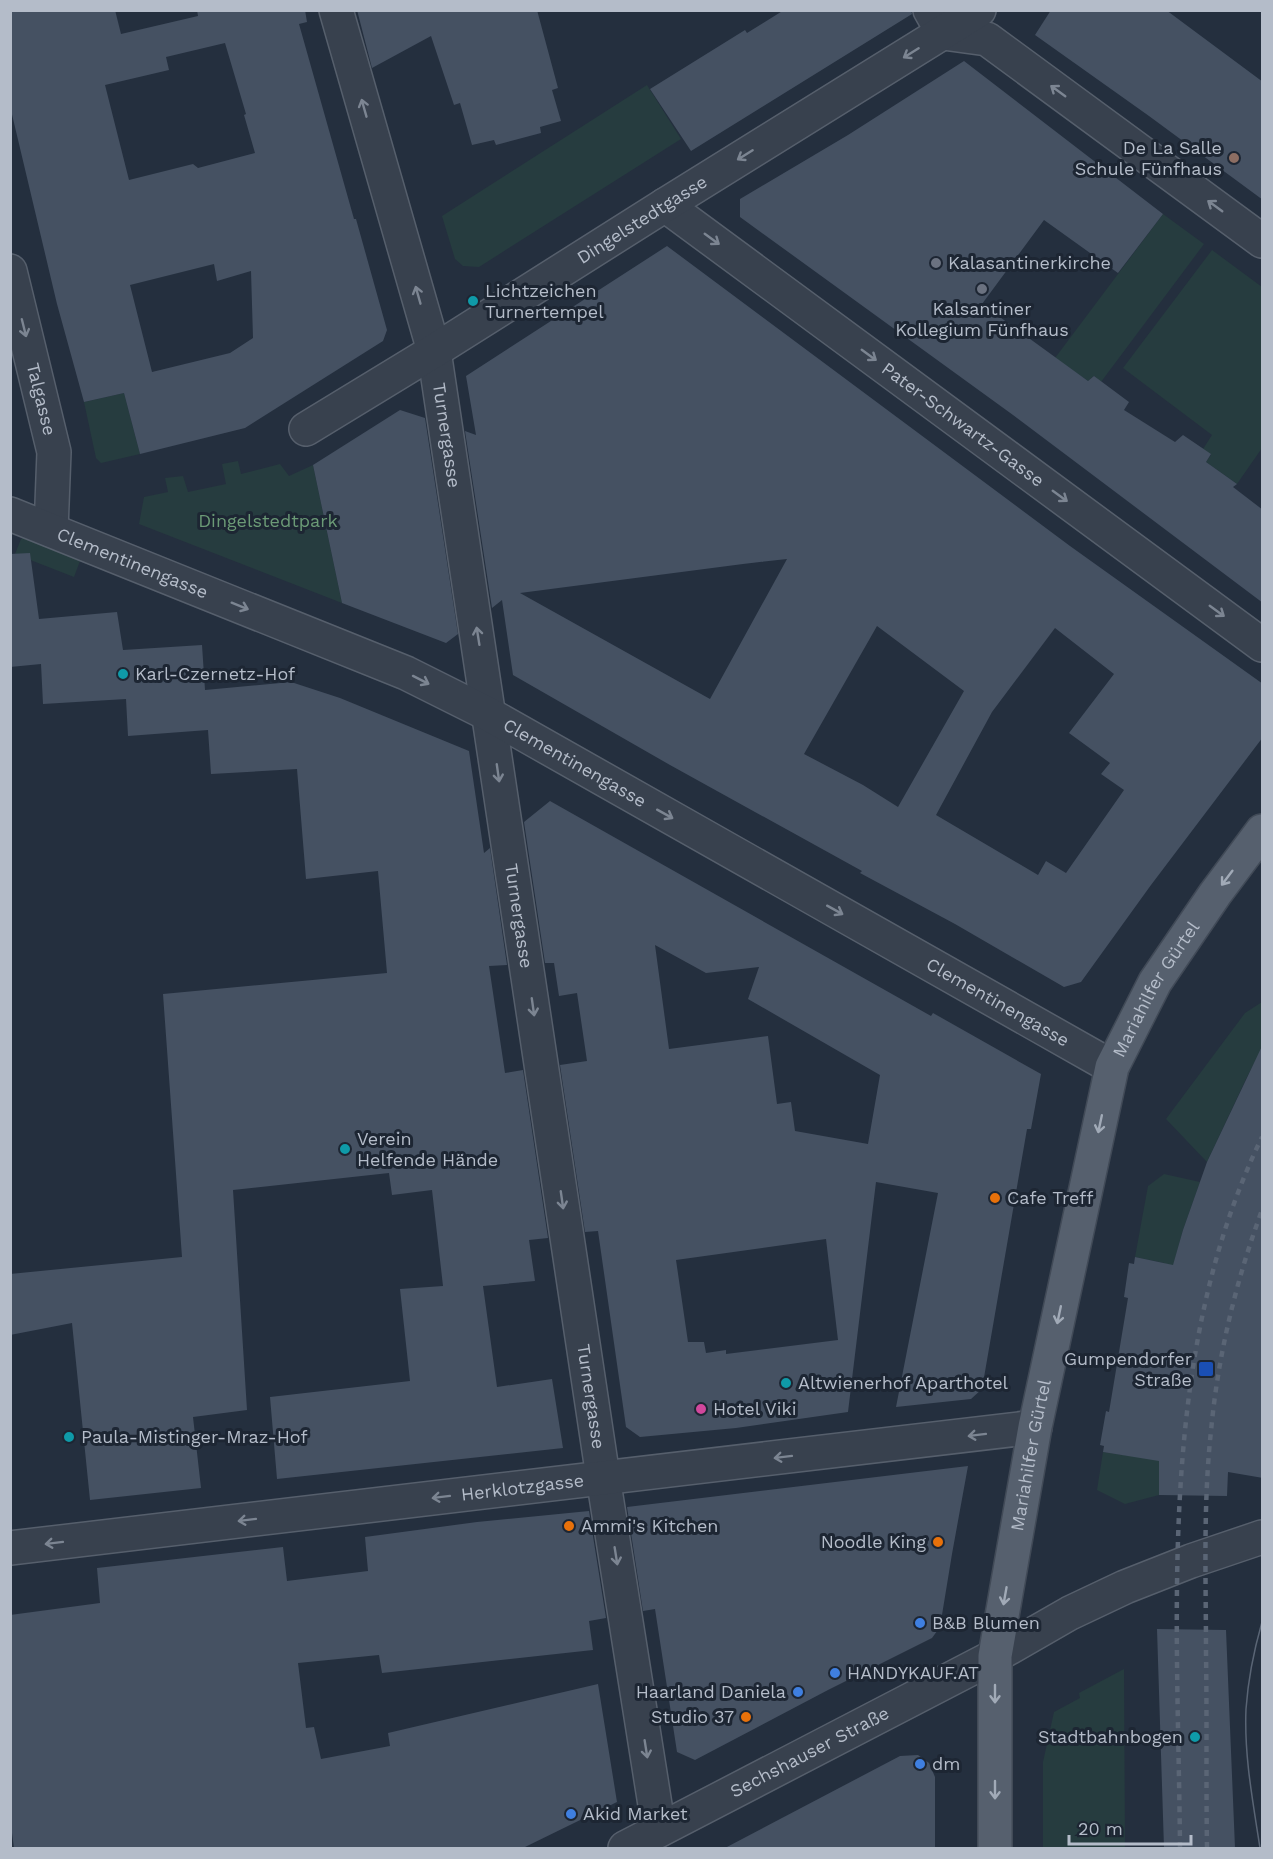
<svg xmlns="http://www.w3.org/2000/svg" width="1273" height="1859" viewBox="0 0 1273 1859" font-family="'Work Sans',sans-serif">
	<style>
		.green { fill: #263c3f }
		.building { fill: #455162; fill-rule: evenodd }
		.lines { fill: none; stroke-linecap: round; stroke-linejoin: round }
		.minor-casing { stroke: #565f6c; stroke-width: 36 }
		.major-casing { stroke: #414a57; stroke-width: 36 }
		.minor { stroke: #38414e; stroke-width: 33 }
		.major { stroke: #56606e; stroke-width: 33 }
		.tram { stroke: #5a6575; stroke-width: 1.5 }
		.rail { stroke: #5a6575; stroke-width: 4.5; stroke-dasharray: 6 6; stroke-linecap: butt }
		.oneway { stroke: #7c8592 }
		.oneway2 { stroke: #a1aab7 }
		.education-dot { fill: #8d6e63; stroke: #1d2633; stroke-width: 2 }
		.worship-dot { fill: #6b7280; stroke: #1d2633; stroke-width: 2 }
		.culture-dot { fill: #0f9aa8; stroke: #1d2633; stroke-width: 2 }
		.food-dot { fill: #e8710a; stroke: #1d2633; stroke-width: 2 }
		.transit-dot { fill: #1a4fb4; stroke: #1d2633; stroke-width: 2 }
		.hotel-dot { fill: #d1479c; stroke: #1d2633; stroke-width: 2 }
		.shop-dot { fill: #3f7fe0; stroke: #1d2633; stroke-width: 2 }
		.labels { text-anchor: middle; stroke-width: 6; stroke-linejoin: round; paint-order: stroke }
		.poi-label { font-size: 18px; fill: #b4bcc9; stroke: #1d2633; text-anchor: start }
		.street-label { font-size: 18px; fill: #b4bcc9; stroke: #1d2633 }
		.park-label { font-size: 18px; fill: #6b9a76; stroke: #1d2633 }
	</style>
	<rect width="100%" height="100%" fill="#242f3e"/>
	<!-- green -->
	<path class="green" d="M 647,85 L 681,139 L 479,267 L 463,266 L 455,259 L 442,216 Z
		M 1163,214 L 1204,244 L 1101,382 L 1094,376 L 1088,381 L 1055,358 Z
		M 1212,250 L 1262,287 L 1262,448 L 1237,484 L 1206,462 L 1211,455 L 1203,449 L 1212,435 L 1123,368 Z
		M 124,393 L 140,454 L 101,463 L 96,458 L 84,402 Z
		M 238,461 L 241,474 L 280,464 L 289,476 L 313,465 L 342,603 L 139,524 L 144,497 L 168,492 L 165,478 L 183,476 L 188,492 L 226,484 L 222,464 Z
		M 32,534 L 83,553 L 74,577 L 15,554 L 21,539 Z
		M 1262,1002 L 1262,1048 L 1246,1079 L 1207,1162 L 1166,1119 L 1245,1013 Z
		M 1164,1174 L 1200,1182 L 1183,1230 L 1172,1270 L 1164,1263 L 1135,1257 L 1148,1186 Z
		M 1103,1452 L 1131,1456 L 1159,1455 L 1159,1495 L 1125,1504 L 1097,1490 Z
		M 1124,1669 L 1125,1848 L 1043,1848 L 1043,1762 L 1054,1712 L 1080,1698 L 1079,1693 Z"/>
	<!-- building -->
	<path class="building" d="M 10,10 L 115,10 L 121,34 L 198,16 L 197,10 L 305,10 L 307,22 L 299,24 L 354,219 L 356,219 L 387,330 L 383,341 L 245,428 L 140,454 L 124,393 L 84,402 L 57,304 L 10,106 ZM 225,43 L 246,114 L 244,115 L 255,153 L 198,168 L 193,164 L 129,180 L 105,85 L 169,70 L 166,57 ZM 214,264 L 217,281 L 251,271 L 253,338 L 230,353 L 152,372 L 130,285 Z
		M 357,10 L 537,10 L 558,88 L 552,90 L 561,121 L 540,127 L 541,133 L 496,145 L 494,140 L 472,145 L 460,103 L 454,105 L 431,36 L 372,68 Z
		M 784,10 L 911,10 L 912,14 L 691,151 L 650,89 L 745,30 L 747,33 Z
		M 1051,10 L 1166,10 L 1263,82 L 1263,200 L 1149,116 L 1035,35 Z
		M 964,61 L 1163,214 L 1118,273 L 1044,220 L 982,304 L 1088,381 L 1094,376 L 1129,402 L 1124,410 L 1175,442 L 1183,435 L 1211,454 L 1206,462 L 1237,484 L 1233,487 L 1263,510 L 1263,603 L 1013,415 L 740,217 L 740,199 L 848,135 Z
		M 667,246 L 1070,546 L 1263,684 L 1263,737 L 1151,885 L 1081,982 L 1064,987 L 955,924 L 860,873 L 862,871 L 670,765 L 513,675 L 502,600 L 492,608 L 465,431 L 476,435 L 466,376 ZM 787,559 L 710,699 L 520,593 L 743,564 ZM 877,626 L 964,691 L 898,807 L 863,785 L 804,754 ZM 1055,628 L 1114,674 L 1069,733 L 1110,763 L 1101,774 L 1124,790 L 1066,873 L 1046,861 L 1038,875 L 936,815 L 992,712 Z
		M 400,410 L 425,418 L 458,634 L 446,643 L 342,603 L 313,465 Z
		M 30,553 L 39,619 L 117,612 L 123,650 L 202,645 L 205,690 L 291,682 L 340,698 L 469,751 L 484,853 L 490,848 L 507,965 L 489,966 L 505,1073 L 523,1070 L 548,1238 L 529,1240 L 535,1281 L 483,1286 L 497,1387 L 552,1379 L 563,1448 L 277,1479 L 270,1397 L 410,1381 L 400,1289 L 443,1286 L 432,1190 L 392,1195 L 389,1173 L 233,1190 L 247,1410 L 193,1417 L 201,1488 L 90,1500 L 72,1323 L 10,1335 L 10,1274 L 182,1257 L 163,994 L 387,973 L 378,871 L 306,879 L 297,769 L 211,774 L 208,730 L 128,736 L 126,699 L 43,704 L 41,664 L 10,667 L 10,554 Z
		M 550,801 L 931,1016 L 933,1013 L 1041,1074 L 1031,1129 L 1027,1129 L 982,1389 L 971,1399 L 896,1407 L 938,1193 L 876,1182 L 848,1412 L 736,1428 L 640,1437 L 626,1427 L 598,1231 L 585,1232 L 560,1065 L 587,1061 L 577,993 L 559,996 L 554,963 L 545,963 L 524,822 ZM 655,945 L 706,973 L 759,967 L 748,999 L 880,1075 L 868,1144 L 795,1131 L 791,1102 L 777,1104 L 768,1036 L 669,1049 ZM 826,1239 L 838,1340 L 726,1354 L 726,1350 L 706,1353 L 704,1342 L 688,1342 L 676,1260 Z
		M 1263,1044 L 1263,1478 L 1228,1472 L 1227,1496 L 1159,1495 L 1159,1461 L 1103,1452 L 1104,1446 L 1100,1445 L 1106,1411 L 1109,1412 L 1128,1298 L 1124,1297 L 1129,1263 L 1134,1264 L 1135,1257 L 1173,1265 L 1183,1230 L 1207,1162 Z
		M 968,1466 L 952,1554 L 940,1627 L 932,1638 L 828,1690 L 695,1760 L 677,1752 L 655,1609 L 643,1611 L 627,1507 Z
		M 589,1511 L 606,1618 L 589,1621 L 593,1650 L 382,1673 L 379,1655 L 298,1663 L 306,1728 L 314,1727 L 321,1759 L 390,1746 L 388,1733 L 598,1684 L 617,1802 L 523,1848 L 14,1848 L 10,1818 L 10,1615 L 100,1603 L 97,1568 L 283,1547 L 287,1581 L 368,1571 L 365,1537 L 477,1522 Z
		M 1157,1629 L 1226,1630 L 1235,1848 L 1164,1848 Z
		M 918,1755 L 929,1763 L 935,1777 L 935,1848 L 725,1848 L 900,1756 Z"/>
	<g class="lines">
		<!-- minor casing -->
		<g class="minor-casing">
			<g id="minor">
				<path id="s1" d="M 336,10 L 434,351 L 603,1477 L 659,1830"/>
				<path d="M 930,10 L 943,33 L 987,39 L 1262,241"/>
				<path id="s2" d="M 665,205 L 1262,645"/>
				<path id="s3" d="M 10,271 L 54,452 L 51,530"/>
				<path id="s4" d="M 306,429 L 434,351 L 665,205 L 979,10"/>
				<path id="s5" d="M 10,514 L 406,673 L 490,715 L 1112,1067"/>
				<path id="s6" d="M 10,1548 L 1035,1427"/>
				<path id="s7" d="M 625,1848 L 995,1656 L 1070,1613 L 1125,1587 L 1191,1561 L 1262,1537"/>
			</g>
		</g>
		<!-- major casing -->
		<g class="major-casing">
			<g id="major">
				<path id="s8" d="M 995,1848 L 995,1656 L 1035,1427 L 1112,1067 L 1155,982 L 1215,894 L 1262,831"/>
			</g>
		</g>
		<!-- minor -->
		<use href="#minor" class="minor"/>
		<!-- major -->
		<use href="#major" class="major"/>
		<!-- tram -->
		<path class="tram" d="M 1260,1848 C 1253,1802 1244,1756 1246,1709 C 1248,1680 1254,1650 1262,1622"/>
		<!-- rail -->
		<path class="rail" d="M 1180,1848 C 1178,1612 1156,1356 1262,1137
			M 1207,1848 C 1206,1783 1207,1718 1206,1653 C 1206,1579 1203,1505 1211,1431 C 1218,1355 1236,1281 1262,1210"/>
	</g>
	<!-- one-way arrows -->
	<defs><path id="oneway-shaft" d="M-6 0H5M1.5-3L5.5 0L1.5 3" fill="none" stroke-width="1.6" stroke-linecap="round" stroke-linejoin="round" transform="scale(1.5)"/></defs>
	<g class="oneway">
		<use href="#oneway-shaft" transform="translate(911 53) rotate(148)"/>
		<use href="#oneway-shaft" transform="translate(1058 91) rotate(-144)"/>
		<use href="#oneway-shaft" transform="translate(364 108) rotate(-106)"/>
		<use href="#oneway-shaft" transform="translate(745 155) rotate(148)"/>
		<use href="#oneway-shaft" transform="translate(1215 206) rotate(-144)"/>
		<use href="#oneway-shaft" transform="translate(712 239) rotate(36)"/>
		<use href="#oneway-shaft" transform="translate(418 295) rotate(-106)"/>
		<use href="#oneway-shaft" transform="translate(24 328) rotate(76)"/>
		<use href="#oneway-shaft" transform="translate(869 355) rotate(36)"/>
		<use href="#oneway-shaft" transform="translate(1060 496) rotate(36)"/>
		<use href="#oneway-shaft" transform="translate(240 606) rotate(22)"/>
		<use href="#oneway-shaft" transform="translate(1217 611) rotate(36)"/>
		<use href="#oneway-shaft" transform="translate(478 636) rotate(-99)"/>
		<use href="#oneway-shaft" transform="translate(421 680) rotate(27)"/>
		<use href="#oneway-shaft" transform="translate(498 773) rotate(82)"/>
		<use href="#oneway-shaft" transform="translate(665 814) rotate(29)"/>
		<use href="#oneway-shaft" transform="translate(835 910) rotate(29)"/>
		<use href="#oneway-shaft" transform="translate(533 1007) rotate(82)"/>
		<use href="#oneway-shaft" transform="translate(562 1200) rotate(82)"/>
		<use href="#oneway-shaft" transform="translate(977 1435) rotate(173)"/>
		<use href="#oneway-shaft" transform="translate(783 1457) rotate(173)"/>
		<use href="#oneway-shaft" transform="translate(441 1497) rotate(173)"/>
		<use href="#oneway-shaft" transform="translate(247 1520) rotate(173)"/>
		<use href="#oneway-shaft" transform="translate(54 1543) rotate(173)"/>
		<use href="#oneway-shaft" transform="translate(616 1556) rotate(81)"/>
		<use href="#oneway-shaft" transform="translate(646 1749) rotate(81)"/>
	</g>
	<g class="oneway2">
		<use href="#oneway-shaft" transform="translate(1227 878) rotate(127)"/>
		<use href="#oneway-shaft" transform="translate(1100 1124) rotate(102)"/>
		<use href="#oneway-shaft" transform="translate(1059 1315) rotate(102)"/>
		<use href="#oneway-shaft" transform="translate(1005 1596) rotate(100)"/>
		<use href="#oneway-shaft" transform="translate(995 1694) rotate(90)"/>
		<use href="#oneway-shaft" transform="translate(995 1790) rotate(90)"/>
	</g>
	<!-- markers -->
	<circle class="education-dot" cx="1234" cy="158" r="6"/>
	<g class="worship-dot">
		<circle cx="936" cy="263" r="6"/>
		<circle cx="982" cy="289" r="6"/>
	</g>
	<g class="culture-dot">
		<circle cx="473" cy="301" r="6"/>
		<circle cx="123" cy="674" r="6"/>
		<circle cx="345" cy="1149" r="6"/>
		<circle cx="786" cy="1383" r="6"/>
		<circle cx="69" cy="1437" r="6"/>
		<circle cx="1195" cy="1737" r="6"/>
	</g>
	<g class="food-dot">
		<circle cx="995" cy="1198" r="6"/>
		<circle cx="569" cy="1526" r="6"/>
		<circle cx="938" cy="1542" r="6"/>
		<circle cx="746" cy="1717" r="6"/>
	</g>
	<rect class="transit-dot" x="1198" y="1361" width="16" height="16" rx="3"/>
	<circle class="hotel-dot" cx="701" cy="1409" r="6"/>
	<g class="shop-dot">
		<circle cx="920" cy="1623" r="6"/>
		<circle cx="835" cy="1673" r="6"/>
		<circle cx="798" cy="1692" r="6"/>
		<circle cx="920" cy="1764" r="6"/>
		<circle cx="571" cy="1814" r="6"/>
	</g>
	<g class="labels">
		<!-- poi labels -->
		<g class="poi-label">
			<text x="1222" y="154" text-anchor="end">De La Salle<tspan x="1222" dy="21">Schule Fünfhaus</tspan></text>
			<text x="948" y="269">Kalasantinerkirche</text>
			<text x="485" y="297">Lichtzeichen<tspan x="485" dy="21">Turnertempel</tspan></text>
			<text x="982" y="315" text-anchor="middle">Kalsantiner<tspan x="982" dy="21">Kollegium Fünfhaus</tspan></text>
			<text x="135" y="680">Karl-Czernetz-Hof</text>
			<text x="357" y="1145">Verein<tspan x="357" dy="21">Helfende Hände</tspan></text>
			<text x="1007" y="1204">Cafe Treff</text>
			<text x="1192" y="1365" text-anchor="end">Gumpendorfer<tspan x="1192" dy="21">Straße</tspan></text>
			<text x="798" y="1389">Altwienerhof Aparthotel</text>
			<text x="713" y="1415">Hotel Viki</text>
			<text x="81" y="1443">Paula-Mistinger-Mraz-Hof</text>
			<text x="581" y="1532">Ammi's Kitchen</text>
			<text x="926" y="1548" text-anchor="end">Noodle King</text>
			<text x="932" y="1629">B&amp;B Blumen</text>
			<text x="847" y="1679">HANDYKAUF.AT</text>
			<text x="786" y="1698" text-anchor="end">Haarland Daniela</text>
			<text x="734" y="1723" text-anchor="end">Studio 37</text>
			<text x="1183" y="1743" text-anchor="end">Stadtbahnbogen</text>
			<text x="932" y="1770">dm</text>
			<text x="583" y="1820">Akid Market</text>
		</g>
		<!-- street labels -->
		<g class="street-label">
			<text dy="6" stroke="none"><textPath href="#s4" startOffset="396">Dingelstedtgasse</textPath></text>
			<text dy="6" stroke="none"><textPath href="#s3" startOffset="132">Talgasse</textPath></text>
			<text dy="6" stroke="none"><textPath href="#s2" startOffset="370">Pater-Schwartz-Gasse</textPath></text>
			<text dy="6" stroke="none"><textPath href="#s1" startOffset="440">Turnergasse</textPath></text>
			<text dy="6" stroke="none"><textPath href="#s5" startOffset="132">Clementinengasse</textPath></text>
			<text dy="6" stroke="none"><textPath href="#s5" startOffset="618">Clementinengasse</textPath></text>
			<text dy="6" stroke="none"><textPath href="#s1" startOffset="926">Turnergasse</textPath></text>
			<text dy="6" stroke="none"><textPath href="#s8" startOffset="882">Mariahilfer Gürtel</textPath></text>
			<text dy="6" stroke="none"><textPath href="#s5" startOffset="1104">Clementinengasse</textPath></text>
			<text dy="6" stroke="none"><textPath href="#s1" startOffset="1412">Turnergasse</textPath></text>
			<text dy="6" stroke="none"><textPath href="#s8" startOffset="396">Mariahilfer Gürtel</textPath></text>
			<text dy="6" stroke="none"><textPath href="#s6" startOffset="516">Herklotzgasse</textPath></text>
			<text dy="6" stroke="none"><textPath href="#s7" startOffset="208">Sechshauser Straße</textPath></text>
		</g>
		<!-- park labels -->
		<g class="park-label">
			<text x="268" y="527">Dingelstedtpark</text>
		</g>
	</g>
	<!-- border -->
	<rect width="1273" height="1859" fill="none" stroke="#b4bcc9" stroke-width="24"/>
	<!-- scale -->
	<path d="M1069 1835v9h122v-9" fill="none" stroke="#b4bcc9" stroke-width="3"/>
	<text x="1078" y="1835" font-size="18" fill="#b4bcc9" stroke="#1d2633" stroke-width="4.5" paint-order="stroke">20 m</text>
</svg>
